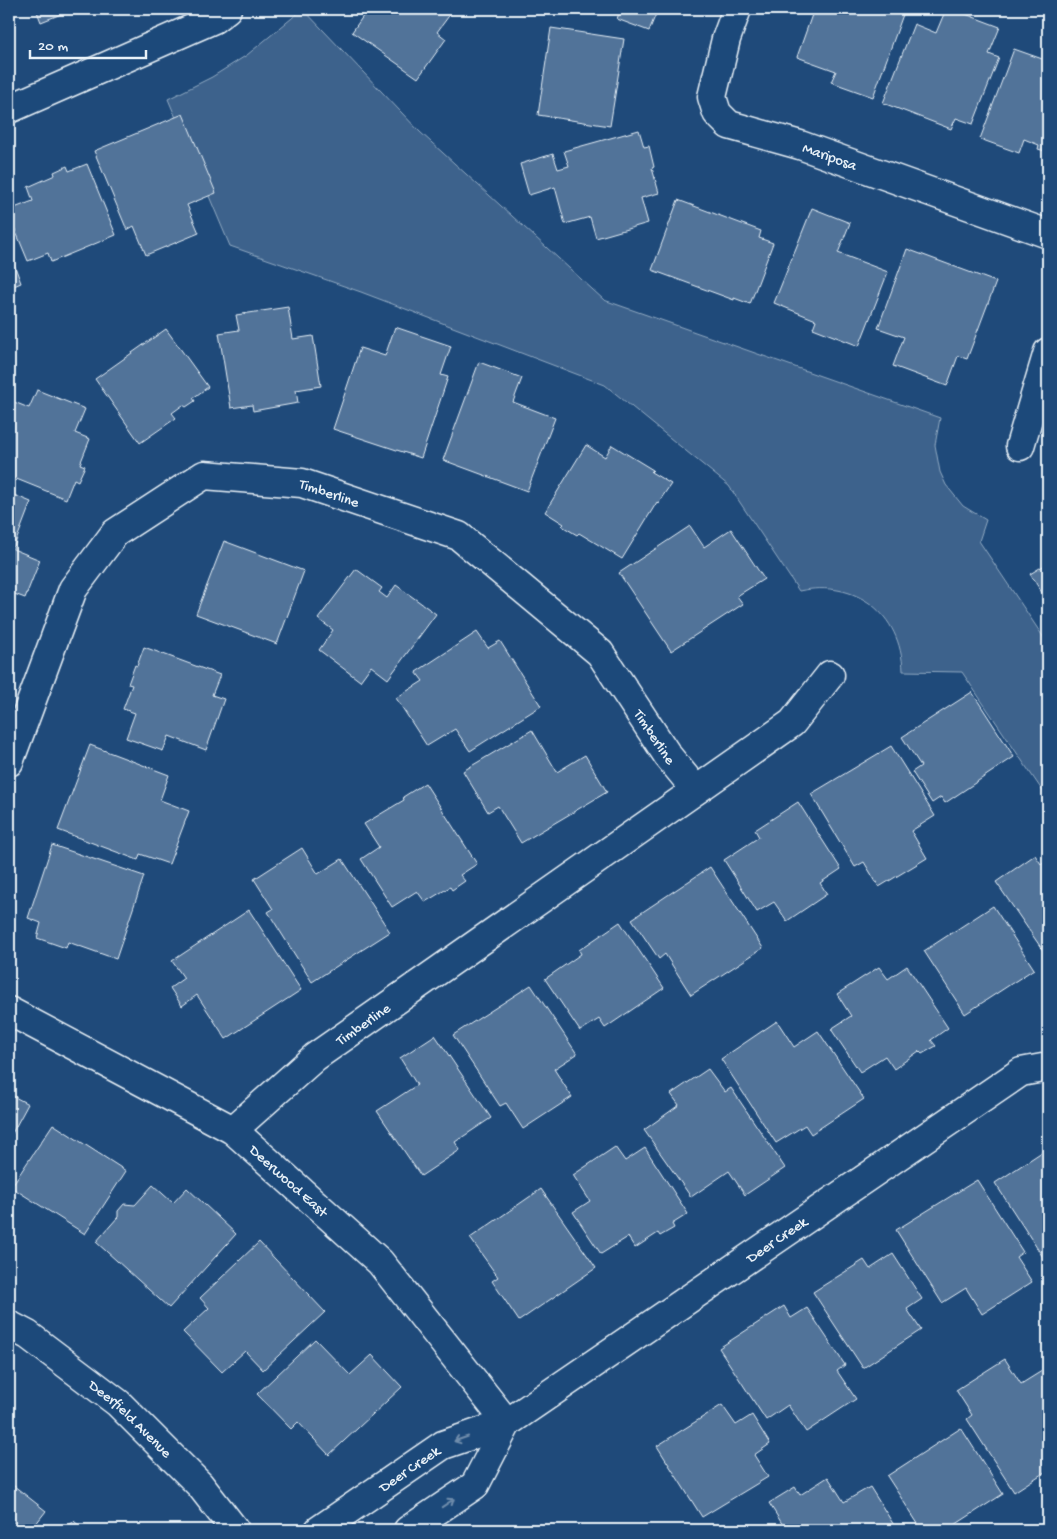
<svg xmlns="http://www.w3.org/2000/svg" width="1057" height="1539" viewBox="0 0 1057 1539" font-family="'Gochi Hand',sans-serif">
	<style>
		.green { fill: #3c628c; stroke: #92aac2 }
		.building { fill: #517399; stroke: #e8f1f8 }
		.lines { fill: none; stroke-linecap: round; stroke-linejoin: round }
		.minor-casing { stroke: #e8f1f8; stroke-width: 31 }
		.minor { stroke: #1f4a7a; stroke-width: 28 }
		.oneway { stroke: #6f8dac }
		.labels { text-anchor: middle; stroke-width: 5; stroke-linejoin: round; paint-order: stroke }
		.street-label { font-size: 15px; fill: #e8f1f8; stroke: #1f4a7a }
	</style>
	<rect width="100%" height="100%" fill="#1f4a7a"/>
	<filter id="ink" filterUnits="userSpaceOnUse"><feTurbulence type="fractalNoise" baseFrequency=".02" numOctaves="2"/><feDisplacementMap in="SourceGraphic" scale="10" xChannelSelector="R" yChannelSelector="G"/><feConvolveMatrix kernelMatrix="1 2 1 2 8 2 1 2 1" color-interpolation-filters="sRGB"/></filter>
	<g filter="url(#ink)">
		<!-- green -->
		<path class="green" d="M 303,9 L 420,132 L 604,300 L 940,418 L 935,445 L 940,472 L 946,485 L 963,506 L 986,520 L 979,541 L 1048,644 L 1048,799 L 962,672 L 903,671 C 901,613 856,579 799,591 L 729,486 L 605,385 L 361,292 L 230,246 L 168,99 L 212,77 L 247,55 Z"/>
		<!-- building -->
		<path class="building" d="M 36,9 L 74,9 L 41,22 Z
			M 368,9 L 454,9 L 437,32 L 446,39 L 418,78 L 352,32 Z
			M 607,9 L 658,9 L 649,31 L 617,19 L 619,13 Z
			M 814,9 L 905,9 L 873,97 L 831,82 L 836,71 L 797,57 Z
			M 946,9 L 952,9 L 1000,27 L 989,54 L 999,58 L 973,124 L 956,118 L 951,129 L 883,103 L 914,24 L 936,33 Z
			M 551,28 L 624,39 L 610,126 L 538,115 Z
			M 1014,49 L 1048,61 L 1048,152 L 1038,149 L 1039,145 L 1024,139 L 1019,153 L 980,139 Z
			M 183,114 L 216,193 L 187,205 L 199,233 L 146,255 L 134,226 L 127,230 L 94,151 Z
			M 639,130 L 644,147 L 649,146 L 654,167 L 652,168 L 659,193 L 641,198 L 648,223 L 596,238 L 590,217 L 565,224 L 555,187 L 529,195 L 520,164 L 553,154 L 558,169 L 569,166 L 564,151 Z
			M 87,164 L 116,235 L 51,262 L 48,253 L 28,261 L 9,215 L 9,210 L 33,201 L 28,187 L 55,175 L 54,172 L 67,166 L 69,171 Z
			M 678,200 L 761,231 L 759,238 L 773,243 L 750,304 L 734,298 L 734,300 L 652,270 Z
			M 812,208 L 850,223 L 838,253 L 888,272 L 859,346 L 813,328 L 816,320 L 774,303 Z
			M 907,249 L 996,282 L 967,359 L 958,356 L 947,386 L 893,366 L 904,337 L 878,328 Z
			M 9,251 L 21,283 L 9,288 Z
			M 288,307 L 293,339 L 313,336 L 321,386 L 296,390 L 298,403 L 253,411 L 252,405 L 231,408 L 219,333 L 239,330 L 236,315 Z
			M 395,327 L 451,346 L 441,375 L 448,377 L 421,458 L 333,429 L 360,348 L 385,356 Z
			M 166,329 L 208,387 L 193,398 L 195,401 L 186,407 L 183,405 L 172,413 L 176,418 L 140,443 L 95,379 Z
			M 479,362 L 522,378 L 513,402 L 555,418 L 527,491 L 443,460 Z
			M 37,390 L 85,409 L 75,433 L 90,439 L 80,464 L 85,466 L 78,481 L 74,479 L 66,499 L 9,476 L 9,400 L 29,408 Z
			M 586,445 L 605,457 L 612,445 L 653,470 L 651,472 L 671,484 L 658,503 L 657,502 L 622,559 L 579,533 L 577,535 L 562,526 L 564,524 L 545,512 Z
			M 9,493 L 31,502 L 13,549 L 40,560 L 25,598 L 9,592 Z
			M 690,526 L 704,547 L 731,529 L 764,579 L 737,596 L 743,604 L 671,651 L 619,573 Z
			M 224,541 L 304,571 L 277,644 L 196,614 Z
			M 1048,563 L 1048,602 L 1030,574 Z
			M 356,569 L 382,588 L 379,592 L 387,598 L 396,585 L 436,614 L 388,679 L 371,666 L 360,681 L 319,650 L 333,630 L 318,619 Z
			M 477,632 L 488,648 L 500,641 L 541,706 L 470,751 L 455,729 L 427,746 L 396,698 L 423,681 L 416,672 Z
			M 144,647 L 220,675 L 212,695 L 224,699 L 206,750 L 169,736 L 163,751 L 126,738 L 135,713 L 123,709 L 132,685 L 128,684 L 135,665 L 137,666 Z
			M 972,692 L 1014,757 L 945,803 L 941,797 L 932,803 L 912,772 L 921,766 L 902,737 Z
			M 532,730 L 557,772 L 585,755 L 607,792 L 521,843 L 498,806 L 488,812 L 463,771 Z
			M 90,745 L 169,775 L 160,800 L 189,811 L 169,864 L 140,854 L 138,860 L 58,830 Z
			M 891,746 L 935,816 L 911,831 L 927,858 L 879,887 L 864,862 L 855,867 L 811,794 Z
			M 425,783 L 477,864 L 460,875 L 465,881 L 452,890 L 450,887 L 425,902 L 417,891 L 392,907 L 361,859 L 379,847 L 364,824 L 404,800 L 403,797 Z
			M 798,802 L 841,869 L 820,883 L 827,894 L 787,921 L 774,902 L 757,912 L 724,860 L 759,837 L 755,830 Z
			M 52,845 L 144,876 L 116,959 L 68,942 L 66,948 L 37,938 L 41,923 L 28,918 Z
			M 302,848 L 318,874 L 342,859 L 390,932 L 312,982 L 268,912 L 273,909 L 254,879 Z
			M 1035,855 L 1041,864 L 1048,859 L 1048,949 L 1044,952 L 996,882 Z
			M 710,867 L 763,948 L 691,995 L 665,954 L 659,959 L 632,919 Z
			M 993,906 L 1034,969 L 965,1014 L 924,951 Z
			M 249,910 L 301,990 L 226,1039 L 197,995 L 182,1006 L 170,988 L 184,978 L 172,961 Z
			M 620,922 L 664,988 L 605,1028 L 599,1019 L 580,1031 L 545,979 L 581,954 L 579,950 Z
			M 907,966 L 948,1028 L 931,1040 L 936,1046 L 922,1054 L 919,1051 L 894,1069 L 885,1056 L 860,1072 L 831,1029 L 851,1016 L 837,994 L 879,967 L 888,979 Z
			M 531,985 L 577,1054 L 554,1069 L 572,1097 L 523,1129 L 506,1103 L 500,1106 L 453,1035 Z
			M 777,1021 L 794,1047 L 818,1031 L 864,1099 L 811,1134 L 805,1125 L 776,1143 L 721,1059 Z
			M 435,1035 L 491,1118 L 455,1142 L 460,1150 L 421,1176 L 377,1111 L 417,1085 L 400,1058 Z
			M 708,1069 L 725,1092 L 731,1088 L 785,1168 L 745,1195 L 729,1171 L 691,1197 L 644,1130 L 679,1105 L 671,1094 Z
			M 9,1094 L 28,1104 L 9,1139 Z
			M 53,1124 L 126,1171 L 85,1234 L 11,1187 Z
			M 615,1147 L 625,1161 L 645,1148 L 688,1214 L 672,1224 L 674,1228 L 660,1236 L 658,1233 L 635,1248 L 628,1237 L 601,1254 L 573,1212 L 590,1201 L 573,1175 Z
			M 1048,1148 L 1048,1265 L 995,1183 Z
			M 977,1180 L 1023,1252 L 1016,1257 L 1032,1282 L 982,1314 L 966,1288 L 942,1303 L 896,1230 Z
			M 153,1185 L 173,1203 L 187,1188 L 236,1234 L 169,1308 L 96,1242 L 118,1217 L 118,1211 L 124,1204 L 135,1205 Z
			M 541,1189 L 596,1268 L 519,1321 L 492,1281 L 498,1277 L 470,1238 Z
			M 259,1242 L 325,1312 L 263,1370 L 245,1351 L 222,1372 L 183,1332 L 209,1308 L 200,1298 Z
			M 893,1254 L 922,1299 L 907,1309 L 921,1330 L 863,1368 L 813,1292 L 864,1260 L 870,1269 Z
			M 784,1306 L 791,1318 L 807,1308 L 845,1365 L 837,1371 L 856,1399 L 806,1432 L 788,1405 L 766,1420 L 719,1348 Z
			M 315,1339 L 350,1375 L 372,1355 L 402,1387 L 329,1455 L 298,1422 L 291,1429 L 257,1394 Z
			M 1005,1359 L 1021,1384 L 1045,1369 L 1048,1375 L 1048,1470 L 1014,1492 L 967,1419 L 972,1415 L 956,1390 Z
			M 722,1405 L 736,1425 L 752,1415 L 770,1444 L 754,1455 L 768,1477 L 702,1517 L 657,1446 Z
			M 961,1428 L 1003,1494 L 947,1530 L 922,1530 L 887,1476 Z
			M 828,1477 L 844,1502 L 870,1487 L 897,1530 L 786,1530 L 769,1503 L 795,1487 L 800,1495 Z
			M 9,1482 L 46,1511 L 31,1530 L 9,1530 Z
			M 74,1521 L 84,1530 L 64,1530 Z"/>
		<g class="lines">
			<!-- minor casing -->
			<g class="minor-casing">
				<g id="minor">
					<path id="s1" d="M 737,9 L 726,39 L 712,97 L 717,113 L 729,125 L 800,145 L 1048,234"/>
					<path d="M 9,109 L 214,19 L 227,9"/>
					<path d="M 1020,446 L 1048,352"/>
					<path id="s2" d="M 9,762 L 73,589 L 115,533 L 204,475 L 302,483 L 459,536 L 600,653 L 668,756 L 696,790"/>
					<path id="s3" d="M 9,1011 L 233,1130 L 380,1262 L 507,1423"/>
					<path id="s4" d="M 233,1130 L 315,1057 L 792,723 L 830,675"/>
					<path id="s5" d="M 9,1325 L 28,1335 L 118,1403 L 200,1485 L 235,1530"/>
					<path id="s6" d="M 319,1530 L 443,1445 L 507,1423 L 1021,1072 L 1048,1067"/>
					<path d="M 408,1530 L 475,1485 L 507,1423"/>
				</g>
			</g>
			<!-- minor -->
			<use href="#minor" class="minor"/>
		</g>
		<!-- one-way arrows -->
		<defs><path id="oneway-shaft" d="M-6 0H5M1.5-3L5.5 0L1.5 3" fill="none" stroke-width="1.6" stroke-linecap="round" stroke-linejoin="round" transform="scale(1.25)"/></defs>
		<g class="oneway">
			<use href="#oneway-shaft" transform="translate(461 1439) rotate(161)"/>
			<use href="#oneway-shaft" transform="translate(448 1503) rotate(-34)"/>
		</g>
	</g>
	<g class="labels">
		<!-- street labels -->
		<g class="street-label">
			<text dy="5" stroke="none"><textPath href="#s1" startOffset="231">Mariposa</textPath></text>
			<text dy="5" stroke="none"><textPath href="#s2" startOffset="488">Timberline</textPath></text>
			<text dy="5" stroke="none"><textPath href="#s2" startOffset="908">Timberline</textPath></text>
			<text dy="5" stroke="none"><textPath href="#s4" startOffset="168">Timberline</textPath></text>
			<text dy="5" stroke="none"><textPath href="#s3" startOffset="329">Deerwood East</textPath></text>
			<text dy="5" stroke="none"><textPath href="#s6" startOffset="544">Deer Creek</textPath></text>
			<text dy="5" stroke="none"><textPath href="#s5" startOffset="154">Deerfield Avenue</textPath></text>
			<text dy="5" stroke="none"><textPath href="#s6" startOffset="109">Deer Creek</textPath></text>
		</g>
	</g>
	<!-- margin -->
	<rect width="1057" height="1539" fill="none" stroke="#1f4a7a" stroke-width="30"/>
	<rect x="15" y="15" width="1027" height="1509" fill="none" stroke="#e8f1f8" stroke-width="2" filter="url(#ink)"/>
	<!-- scale -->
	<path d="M30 50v8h116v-8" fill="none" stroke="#e8f1f8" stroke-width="2.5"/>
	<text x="38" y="50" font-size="15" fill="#e8f1f8" stroke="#1f4a7a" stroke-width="4" paint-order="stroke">20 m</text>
</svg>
